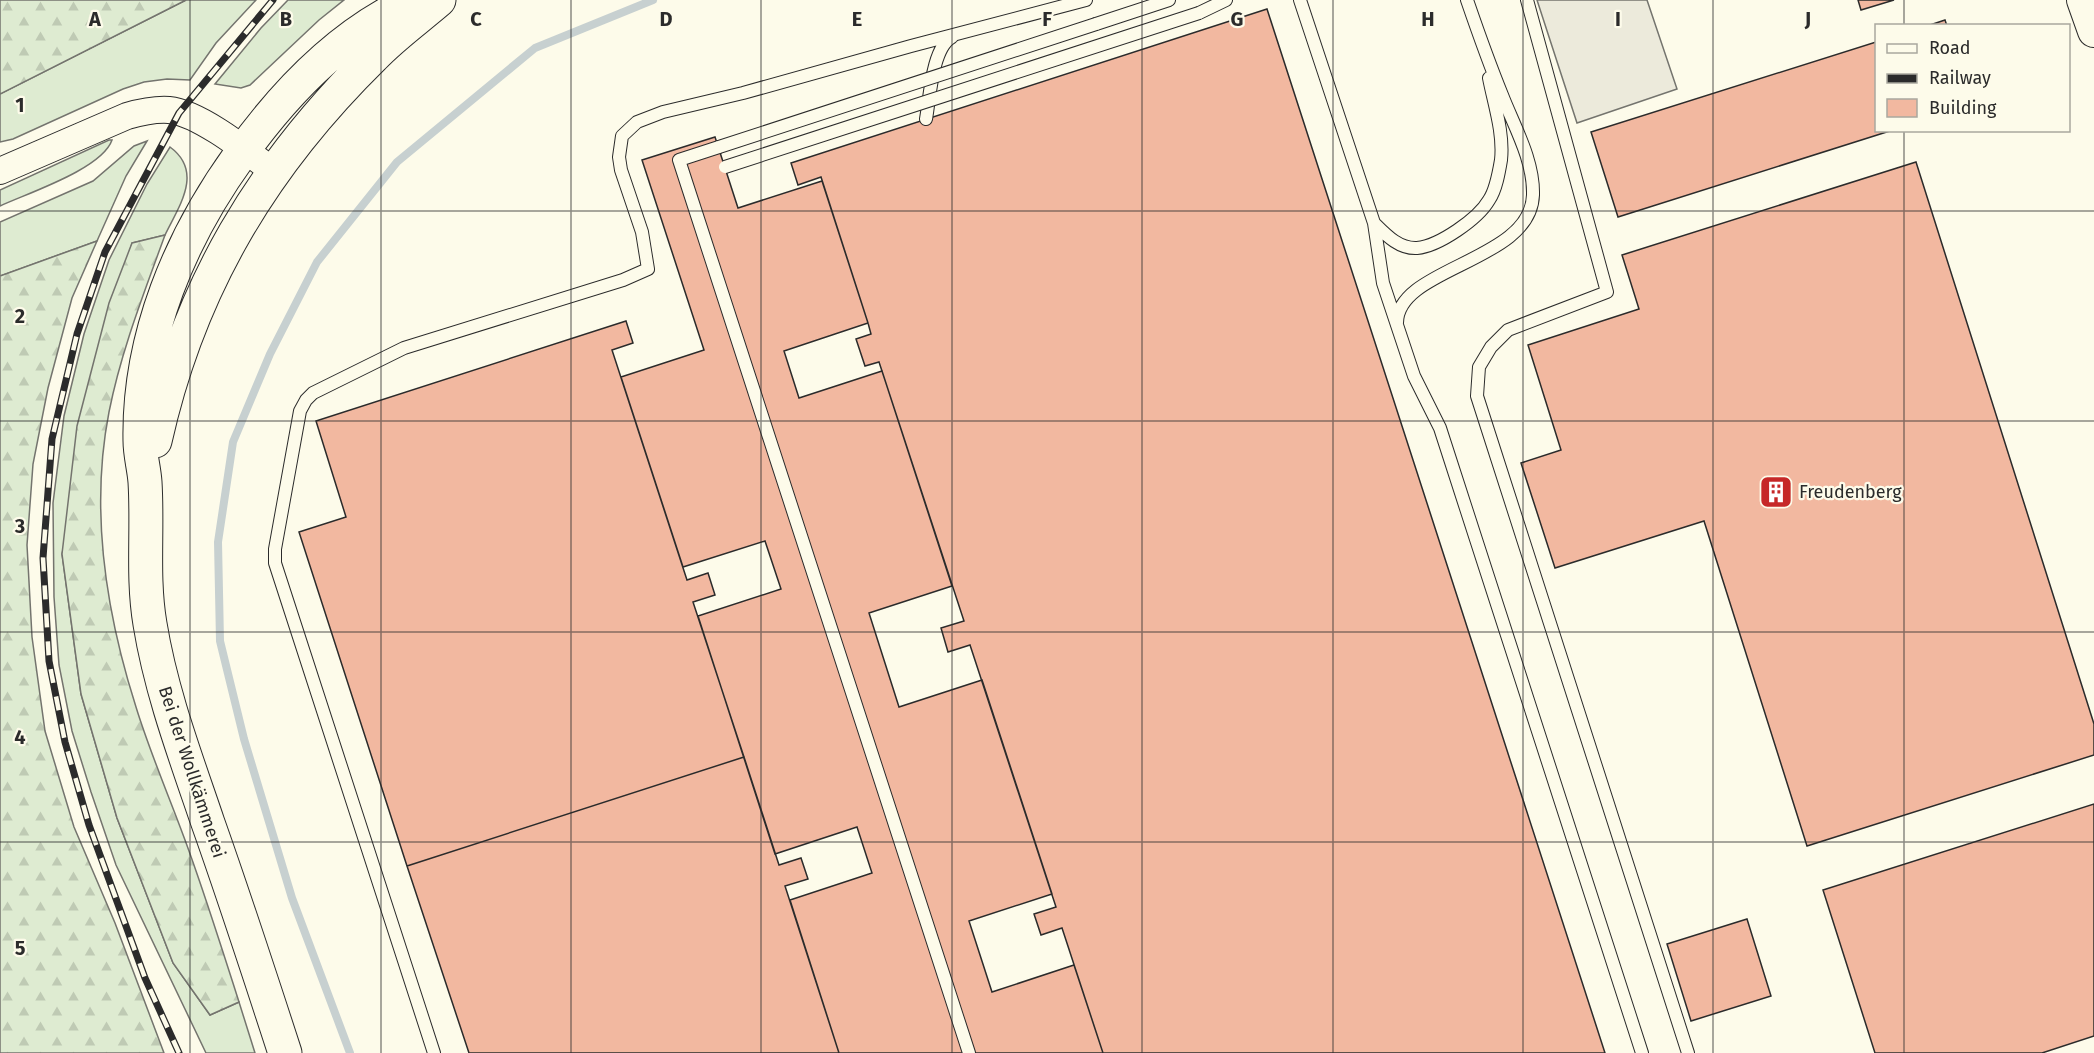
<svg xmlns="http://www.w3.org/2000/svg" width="2094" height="1053" viewBox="0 0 2094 1053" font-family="'Fira Sans',sans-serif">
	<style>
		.grass { fill: #deebd1; stroke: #74746e; stroke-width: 1.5 }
		.forest { fill: url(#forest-firs); stroke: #74746e; stroke-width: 1.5 }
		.parking { fill: #eceadb; stroke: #74746e; stroke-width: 1.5 }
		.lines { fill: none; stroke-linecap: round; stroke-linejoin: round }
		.stream { stroke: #c7d0d0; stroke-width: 8 }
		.building { fill: #f2b8a0; stroke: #2b2b2b; stroke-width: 1.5 }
		.service-casing { stroke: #2b2b2b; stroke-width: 14 }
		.minor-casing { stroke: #2b2b2b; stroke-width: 28 }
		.tertiary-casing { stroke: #2b2b2b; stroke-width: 34 }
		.secondary-casing { stroke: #2b2b2b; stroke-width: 35 }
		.service { stroke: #fdfbea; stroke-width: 12 }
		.minor { stroke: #fdfbea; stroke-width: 26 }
		.tertiary { stroke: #fdfbea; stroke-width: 32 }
		.secondary { stroke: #fdfbea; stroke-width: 33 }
		.rail-casing { stroke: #2b2b2b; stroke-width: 7 }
		.rail { stroke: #fdfbea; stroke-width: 4.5; stroke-dasharray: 14; stroke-linecap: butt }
		.service-bridge-casing { stroke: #2b2b2b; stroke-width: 14; stroke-linecap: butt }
		.service-bridge { stroke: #fdfbea; stroke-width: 12 }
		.grid { fill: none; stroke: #2b2b2b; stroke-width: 1.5; stroke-opacity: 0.55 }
		.labels { text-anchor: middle; stroke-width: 4.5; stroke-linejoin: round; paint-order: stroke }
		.poi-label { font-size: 18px; fill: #2b2b2b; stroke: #fdfbea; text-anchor: start }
		.street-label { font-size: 18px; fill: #2b2b2b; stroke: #fdfbea }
		.grid-label { font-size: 20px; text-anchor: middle; font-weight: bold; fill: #2b2b2b; stroke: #fdfbea; stroke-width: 4.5; stroke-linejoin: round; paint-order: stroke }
	</style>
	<defs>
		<pattern id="forest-firs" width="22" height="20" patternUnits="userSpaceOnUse" patternTransform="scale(1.5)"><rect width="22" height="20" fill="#deebd1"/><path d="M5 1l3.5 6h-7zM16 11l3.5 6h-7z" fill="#bfcab4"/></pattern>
	</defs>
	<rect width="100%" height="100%" fill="#fdfbea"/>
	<!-- grass -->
	<path class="grass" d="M 186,0 L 256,0 L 216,43 L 190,80 L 167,79 L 144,82 L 123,89 L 13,139 L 0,142 L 0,94 Z
		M 288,0 L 344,0 L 319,20 L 250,85 L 241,88 L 215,84 L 261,28 Z
		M 109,140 L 112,140 C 102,169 28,193 0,206 L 0,190 Z
		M 147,141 L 126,176 L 97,241 L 0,276 L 0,222 L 93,181 L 134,146 Z
		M 170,147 C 204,172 179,206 165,235 L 132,243 L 62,554 L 81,694 L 117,818 L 173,963 L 210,1015 L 239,1002 L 255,1053 L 206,1053 L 116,865 L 91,792 L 72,731 L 59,665 L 54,597 L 53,503 L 64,416 L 84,334 L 109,260 L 147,184 Z"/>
	<!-- forest -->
	<path class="forest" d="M 0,0 L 186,0 L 0,94 Z
		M 165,235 C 144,293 121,351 109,412 C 90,509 106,613 136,707 C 151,756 172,803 189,851 C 207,901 223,952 239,1002 L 210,1015 L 173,963 L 117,818 L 81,694 L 62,554 L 77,426 L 109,303 L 132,243 Z
		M 97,241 L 72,298 L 48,388 L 33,464 L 27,545 L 32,637 L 45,731 L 74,827 L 115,923 L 164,1053 L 0,1053 L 0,276 Z"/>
	<!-- parking -->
	<path class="parking" d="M 1537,0 L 1647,0 L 1677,89 L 1577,123 Z"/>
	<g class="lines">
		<!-- stream -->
		<path class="stream" d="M 350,1053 L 292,898 L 244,739 L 220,641 L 218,542 L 233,442 L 270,354 L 317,262 L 397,162 L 535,48 L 653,0"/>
	</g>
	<!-- building -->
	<path class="building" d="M 1858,0 L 1894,0 L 1861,10 Z
		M 1267,9 L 1605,1053 L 1103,1053 L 1062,928 L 1041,935 L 1034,914 L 1056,907 L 970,645 L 948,652 L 941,628 L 964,621 L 879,362 L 865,366 L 856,339 L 871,334 L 868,323 L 821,177 L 798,185 L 791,163 Z
		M 1945,20 L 1947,26 L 1927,26 Z
		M 1876,42 L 1876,130 L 1893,130 L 1618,217 L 1591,132 Z
		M 715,137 L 738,208 L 822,181 L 868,323 L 784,351 L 799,398 L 882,371 L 952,586 L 869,613 L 899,707 L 982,680 L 1052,894 L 969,921 L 992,992 L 1074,965 L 1103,1053 L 839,1053 L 790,900 L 872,873 L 857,827 L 775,854 L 698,616 L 781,589 L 765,541 L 683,567 L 621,377 L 704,350 L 642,160 Z
		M 1916,162 L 2094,724 L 2094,755 L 1807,846 L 1704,521 L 1555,568 L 1521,463 L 1561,450 L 1528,345 L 1639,309 L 1622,255 Z
		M 626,321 L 633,343 L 612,350 L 687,580 L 708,573 L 715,595 L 693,602 L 744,757 L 407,866 L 299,532 L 346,517 L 316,421 Z
		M 744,757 L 779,865 L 801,858 L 808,879 L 785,886 L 839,1053 L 469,1053 L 407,866 Z
		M 2094,804 L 2094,1036 L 2042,1053 L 1875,1053 L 1823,890 Z
		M 1747,919 L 1771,996 L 1691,1021 L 1667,944 Z"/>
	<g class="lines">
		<!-- service casing -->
		<g class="service-casing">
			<path id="service" d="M 1300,0 L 1374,223 L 1383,283 L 1414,376 L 1440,428 L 1642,1053
				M 1527,0 L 1607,292 L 1508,330 L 1491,347 L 1479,367 L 1477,396 L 1688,1053
				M 1199,13 L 1226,0
				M 1096,24 L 1169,0
				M 926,119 C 930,97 932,48 952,37
				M 719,147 L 679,160 L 969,1053
				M 1374,223 C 1386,235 1399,249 1417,248 C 1439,246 1478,219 1489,200 C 1496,190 1499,172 1501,160 C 1504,133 1494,104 1489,78
				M 1397,323 C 1397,267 1531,262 1533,195 C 1534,160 1514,126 1502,95 C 1489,63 1478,32 1467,0
				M 434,1053 L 275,563 L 275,549 L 300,411 L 306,400 L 313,393 L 404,348 L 623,280 L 648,269 L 642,232 L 621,170 L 619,157 L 622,136 L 637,122 L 663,112 L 743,93 L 911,46 L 1086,0"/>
		</g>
		<!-- minor casing -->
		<g class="minor-casing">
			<path id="minor" d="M 0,171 L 127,116 C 141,112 155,109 169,110 C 200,113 249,153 274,172"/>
		</g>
		<!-- tertiary casing -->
		<g class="tertiary-casing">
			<path id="tertiary" d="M 2083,0 L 2094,31"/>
		</g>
		<!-- secondary casing -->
		<g class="secondary-casing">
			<path id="secondary" d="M 155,441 C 189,288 262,166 373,57 C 393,36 417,19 439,0
				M 285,1053 C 260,976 235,899 208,823 C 186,758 161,692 150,624 C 142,577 148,530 145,482 C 144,468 140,455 140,441 C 138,337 180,238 240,155 C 285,92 342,32 415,0"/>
		</g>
		<!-- service -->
		<use href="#service" class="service"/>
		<!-- minor -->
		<use href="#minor" class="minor"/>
		<!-- tertiary -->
		<use href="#tertiary" class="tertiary"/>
		<!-- secondary -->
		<use href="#secondary" class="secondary"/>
		<!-- rail casing -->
		<g class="rail-casing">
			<path id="rail" d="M 179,1053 L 145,978 L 89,825 L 65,742 L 49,661 L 43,558 L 52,439 L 77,334 L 105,252 L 179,113 L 273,0"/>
		</g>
		<!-- rail -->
		<use href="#rail" class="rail"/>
		<!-- service-bridge casing -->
		<g class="service-bridge-casing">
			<path id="service-bridge" d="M 719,147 L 1096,24
				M 725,167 L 1199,13"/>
		</g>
		<!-- service-bridge -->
		<use href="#service-bridge" class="service-bridge"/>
	</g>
	<!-- grid -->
	<path class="grid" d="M 190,0 L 190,1053M 381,0 L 381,1053M 571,0 L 571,1053M 761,0 L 761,1053M 952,0 L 952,1053M 1142,0 L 1142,1053M 1333,0 L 1333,1053M 1523,0 L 1523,1053M 1713,0 L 1713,1053M 1904,0 L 1904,26M 1904,130 L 1904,1053M 0,211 L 2094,211M 0,421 L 2094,421M 0,632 L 2094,632M 0,842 L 2094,842"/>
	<!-- icons -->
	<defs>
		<g id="building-square" transform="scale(1.725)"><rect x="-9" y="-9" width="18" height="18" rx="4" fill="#c62828" stroke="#fdfbea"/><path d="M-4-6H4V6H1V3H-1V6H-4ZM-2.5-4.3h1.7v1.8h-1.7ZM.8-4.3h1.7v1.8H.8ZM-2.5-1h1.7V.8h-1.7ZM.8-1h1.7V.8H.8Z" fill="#fff"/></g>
	</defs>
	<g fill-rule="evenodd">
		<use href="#building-square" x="1776" y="492"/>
	</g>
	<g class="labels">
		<!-- poi labels -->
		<g class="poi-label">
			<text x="1799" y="498">Freudenberg</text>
		</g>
		<!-- street labels -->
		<g class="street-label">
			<text transform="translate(192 772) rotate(72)" y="6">Bei der Wollkämmerei</text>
		</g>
	</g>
	<g class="grid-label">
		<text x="95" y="26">A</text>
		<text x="286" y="26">B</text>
		<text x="476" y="26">C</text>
		<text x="666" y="26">D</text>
		<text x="857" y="26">E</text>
		<text x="1047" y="26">F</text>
		<text x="1237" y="26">G</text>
		<text x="1428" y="26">H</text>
		<text x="1618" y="26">I</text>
		<text x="1808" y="26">J</text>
		<text x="20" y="112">1</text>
		<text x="20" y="323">2</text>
		<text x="20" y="533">3</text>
		<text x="20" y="744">4</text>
		<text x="20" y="955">5</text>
	</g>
	<!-- legend -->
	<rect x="1875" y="24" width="195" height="108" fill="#fdfbea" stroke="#a9a89e" stroke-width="1.5"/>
	<rect x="1887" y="44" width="30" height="9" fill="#fdfbea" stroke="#a9a89e" stroke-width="1.5"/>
	<text x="1929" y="54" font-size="18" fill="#2b2b2b">Road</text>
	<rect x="1887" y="74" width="30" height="9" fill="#2b2b2b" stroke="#a9a89e" stroke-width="1.5"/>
	<text x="1929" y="84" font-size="18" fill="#2b2b2b">Railway</text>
	<rect x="1887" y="99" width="30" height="18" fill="#f2b8a0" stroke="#a9a89e" stroke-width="1.5"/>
	<text x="1929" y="114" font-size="18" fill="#2b2b2b">Building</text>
</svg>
